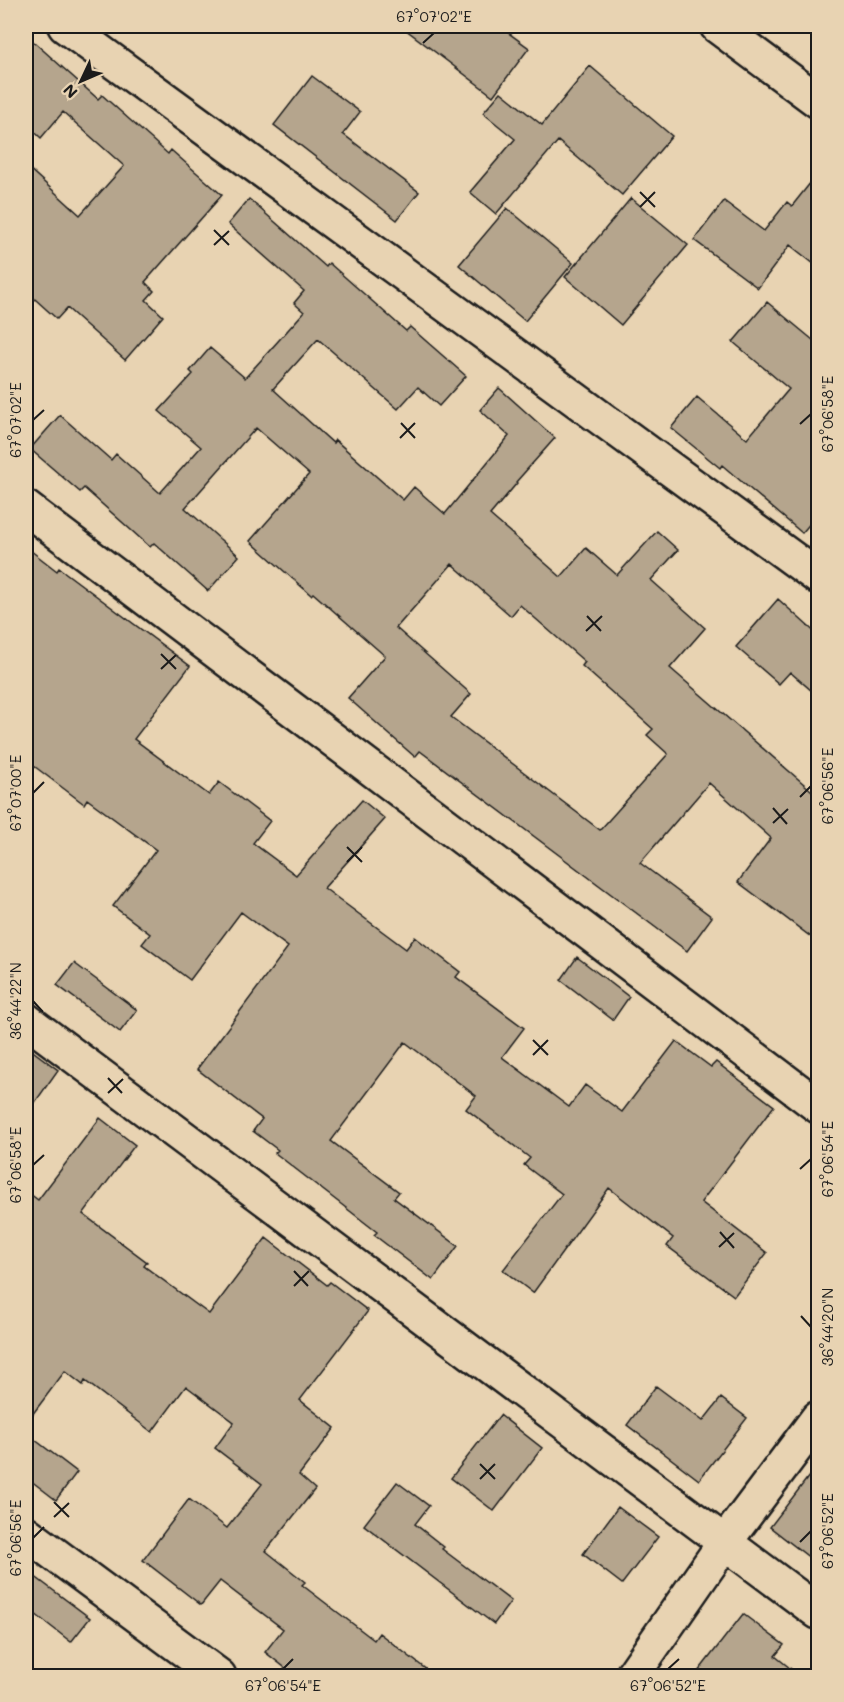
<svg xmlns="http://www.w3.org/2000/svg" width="844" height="1702" viewBox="0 0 844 1702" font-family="Mali,sans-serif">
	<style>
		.building { fill: #b5a58d; stroke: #1c1c1c; stroke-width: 1.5; fill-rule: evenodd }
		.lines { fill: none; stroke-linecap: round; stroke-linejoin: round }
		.street-casing { stroke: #1c1c1c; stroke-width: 38 }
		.street { stroke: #e8d3b2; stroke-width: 33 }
		.ticks { fill: none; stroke: #1c1c1c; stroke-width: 2 }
		.neatline { fill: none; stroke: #1c1c1c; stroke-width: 2 }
		.ticks-label { font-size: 15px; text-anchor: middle; fill: #1c1c1c }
	</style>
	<rect width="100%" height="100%" fill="#e8d3b2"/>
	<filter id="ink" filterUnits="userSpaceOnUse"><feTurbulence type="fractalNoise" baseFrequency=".0167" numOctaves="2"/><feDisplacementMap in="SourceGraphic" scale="12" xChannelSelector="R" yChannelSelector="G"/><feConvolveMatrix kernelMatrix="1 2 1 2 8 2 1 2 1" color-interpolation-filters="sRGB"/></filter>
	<g filter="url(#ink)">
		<!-- building -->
		<path class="building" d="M 401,26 L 499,26 L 529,48 L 493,96 Z
			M 26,35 L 98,99 L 102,95 L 168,154 L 171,150 L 222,195 L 145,282 L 154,291 L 146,300 L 163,316 L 125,360 L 67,308 L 57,319 L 26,291 L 26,166 L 80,215 L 124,166 L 63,112 L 41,138 L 26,124 Z
			M 590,66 L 672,136 L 622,195 L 558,141 L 496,214 L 470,192 L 515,139 L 483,113 L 501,92 L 542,125 Z
			M 312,76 L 360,112 L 343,134 L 419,192 L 397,220 L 274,125 Z
			M 819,172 L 819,268 L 790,245 L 758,288 L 694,240 L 724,201 L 764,231 L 787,202 L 792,206 Z
			M 631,198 L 688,245 L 621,325 L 565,277 Z
			M 249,199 L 326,267 L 329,263 L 406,331 L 410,327 L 466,376 L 439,406 L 418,387 L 398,409 L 318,339 L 273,389 L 333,443 L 335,440 L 403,500 L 414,487 L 445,514 L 509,436 L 480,410 L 499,388 L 555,438 L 516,482 L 517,483 L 490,515 L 561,577 L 586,548 L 617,575 L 657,531 L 678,550 L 651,580 L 705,628 L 670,668 L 819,797 L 819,943 L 738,882 L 771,838 L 709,783 L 640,863 L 712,917 L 687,951 L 420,751 L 415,757 L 348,698 L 385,656 L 313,593 L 311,595 L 250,541 L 309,474 L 256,428 L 185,508 L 239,556 L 208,591 L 154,543 L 150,547 L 84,488 L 80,492 L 30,449 L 60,415 L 111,460 L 116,454 L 160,493 L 201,447 L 159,411 L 193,374 L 190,371 L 210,348 L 245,378 L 304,312 L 294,303 L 304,291 L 228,224 ZM 452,564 L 511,616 L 520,605 L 585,662 L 582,666 L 653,729 L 647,735 L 668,754 L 600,830 L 451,717 L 471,694 L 396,628 Z
			M 507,208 L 573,263 L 525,321 L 459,265 Z
			M 767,302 L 819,345 L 819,513 L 802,533 L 722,465 L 720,468 L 671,428 L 697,397 L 747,439 L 789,389 L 733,342 Z
			M 26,547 L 57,571 L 59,568 L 190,666 L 134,739 L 209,795 L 219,782 L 270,821 L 253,843 L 296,875 L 362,800 L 385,819 L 324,888 L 406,949 L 415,937 L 460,972 L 456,977 L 524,1028 L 502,1057 L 569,1107 L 585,1085 L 622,1112 L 676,1041 L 711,1067 L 716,1062 L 774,1106 L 701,1202 L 767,1253 L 734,1296 L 667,1246 L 673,1238 L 609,1188 L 533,1293 L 503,1270 L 562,1194 L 524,1165 L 530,1158 L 466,1109 L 476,1096 L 405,1042 L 331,1141 L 399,1192 L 394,1198 L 458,1246 L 433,1280 L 374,1235 L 377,1232 L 275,1153 L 278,1150 L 253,1131 L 262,1119 L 197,1069 L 288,947 L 241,912 L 190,980 L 142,944 L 150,934 L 113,906 L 156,850 L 87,799 L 84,804 L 26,760 Z
			M 778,599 L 819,636 L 819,697 L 790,672 L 779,684 L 736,647 Z
			M 577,957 L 629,997 L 613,1020 L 561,980 Z
			M 74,963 L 137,1010 L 120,1032 L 57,985 Z
			M 26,1046 L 58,1070 L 26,1115 Z
			M 100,1118 L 135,1145 L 83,1214 L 147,1262 L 144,1266 L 209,1314 L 266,1238 L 327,1285 L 330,1282 L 368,1311 L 300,1400 L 335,1428 L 299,1475 L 315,1489 L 266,1551 L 305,1582 L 302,1585 L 374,1640 L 379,1633 L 436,1677 L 297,1677 L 265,1652 L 283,1629 L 220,1581 L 201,1605 L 143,1560 L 189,1499 L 227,1528 L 262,1484 L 215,1448 L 234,1422 L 186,1386 L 152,1432 L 85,1381 L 83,1385 L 65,1371 L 26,1423 L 26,1191 L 38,1200 Z
			M 656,1386 L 703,1421 L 721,1398 L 747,1418 L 699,1480 L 627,1425 Z
			M 500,1415 L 542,1448 L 494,1511 L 451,1478 Z
			M 26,1433 L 77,1472 L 56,1500 L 26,1477 Z
			M 819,1463 L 819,1565 L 770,1527 Z
			M 397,1482 L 429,1506 L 415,1524 L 444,1547 L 442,1549 L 511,1601 L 494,1624 L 364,1525 Z
			M 618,1507 L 658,1537 L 622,1584 L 583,1554 Z
			M 26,1570 L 90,1618 L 71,1642 L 26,1607 Z
			M 743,1614 L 784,1645 L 775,1656 L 801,1677 L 694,1677 Z"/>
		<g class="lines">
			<!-- street casing -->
			<g class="street-casing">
				<path id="street" d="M 65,26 L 818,577
					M 717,26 L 818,101
					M 26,508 L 818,1106
					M 26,1020 L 818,1612
					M 26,1533 L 219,1676
					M 632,1676 L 725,1542 L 818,1418"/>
			</g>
			<!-- street -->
			<use href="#street" class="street"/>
		</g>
	</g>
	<!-- ticks -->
	<path class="ticks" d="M 423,43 L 434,33M 640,192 L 655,207M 640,207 L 655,192M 214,230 L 229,245M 214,245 L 229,231M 33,420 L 44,410M 401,423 L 415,438M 800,424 L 811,414M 400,438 L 415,423M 587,616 L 601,631M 586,631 L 602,616M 161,654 L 176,669M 161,669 L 176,655M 33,793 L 44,782M 800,797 L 811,786M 773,808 L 787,824M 773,823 L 788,809M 347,847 L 362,862M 347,862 L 362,847M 33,1001 L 43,1012M 533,1040 L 548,1055M 533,1055 L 548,1040M 108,1078 L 122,1093M 108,1093 L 123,1079M 33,1165 L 44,1155M 800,1169 L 811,1159M 720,1232 L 734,1248M 719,1247 L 734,1233M 294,1271 L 308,1286M 294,1286 L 309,1271M 801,1316 L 811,1327M 480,1464 L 495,1479M 480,1479 L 495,1464M 54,1502 L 69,1517M 54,1517 L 69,1503M 33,1538 L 44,1527M 800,1542 L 811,1531M 283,1669 L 293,1659M 668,1669 L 679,1659"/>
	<!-- margin -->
	<rect width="844" height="1702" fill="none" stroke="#e8d3b2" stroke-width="66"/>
	<!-- north arrow -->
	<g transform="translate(81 81) rotate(226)" stroke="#e8d3b2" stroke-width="4.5" paint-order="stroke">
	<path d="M0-4.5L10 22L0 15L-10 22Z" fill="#1c1c1c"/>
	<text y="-9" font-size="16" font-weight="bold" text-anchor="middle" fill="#1c1c1c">N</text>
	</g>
	<rect x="33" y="33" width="778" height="1636" class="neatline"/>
	<g class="ticks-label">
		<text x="434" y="22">67°07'02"E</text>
		<text transform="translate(828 414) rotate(-90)" y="5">67°06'58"E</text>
		<text transform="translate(16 420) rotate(-90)" y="5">67°07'02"E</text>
		<text transform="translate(828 786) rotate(-90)" y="5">67°06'56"E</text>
		<text transform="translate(16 793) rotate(-90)" y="5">67°07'00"E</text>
		<text transform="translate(16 1001) rotate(-90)" y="5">36°44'22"N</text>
		<text transform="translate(828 1159) rotate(-90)" y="5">67°06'54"E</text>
		<text transform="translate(16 1165) rotate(-90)" y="5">67°06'58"E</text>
		<text transform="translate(828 1327) rotate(-90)" y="5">36°44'20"N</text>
		<text transform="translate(828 1531) rotate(-90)" y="5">67°06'52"E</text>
		<text transform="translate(16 1538) rotate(-90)" y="5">67°06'56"E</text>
		<text x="283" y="1691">67°06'54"E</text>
		<text x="668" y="1691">67°06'52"E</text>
	</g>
</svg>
